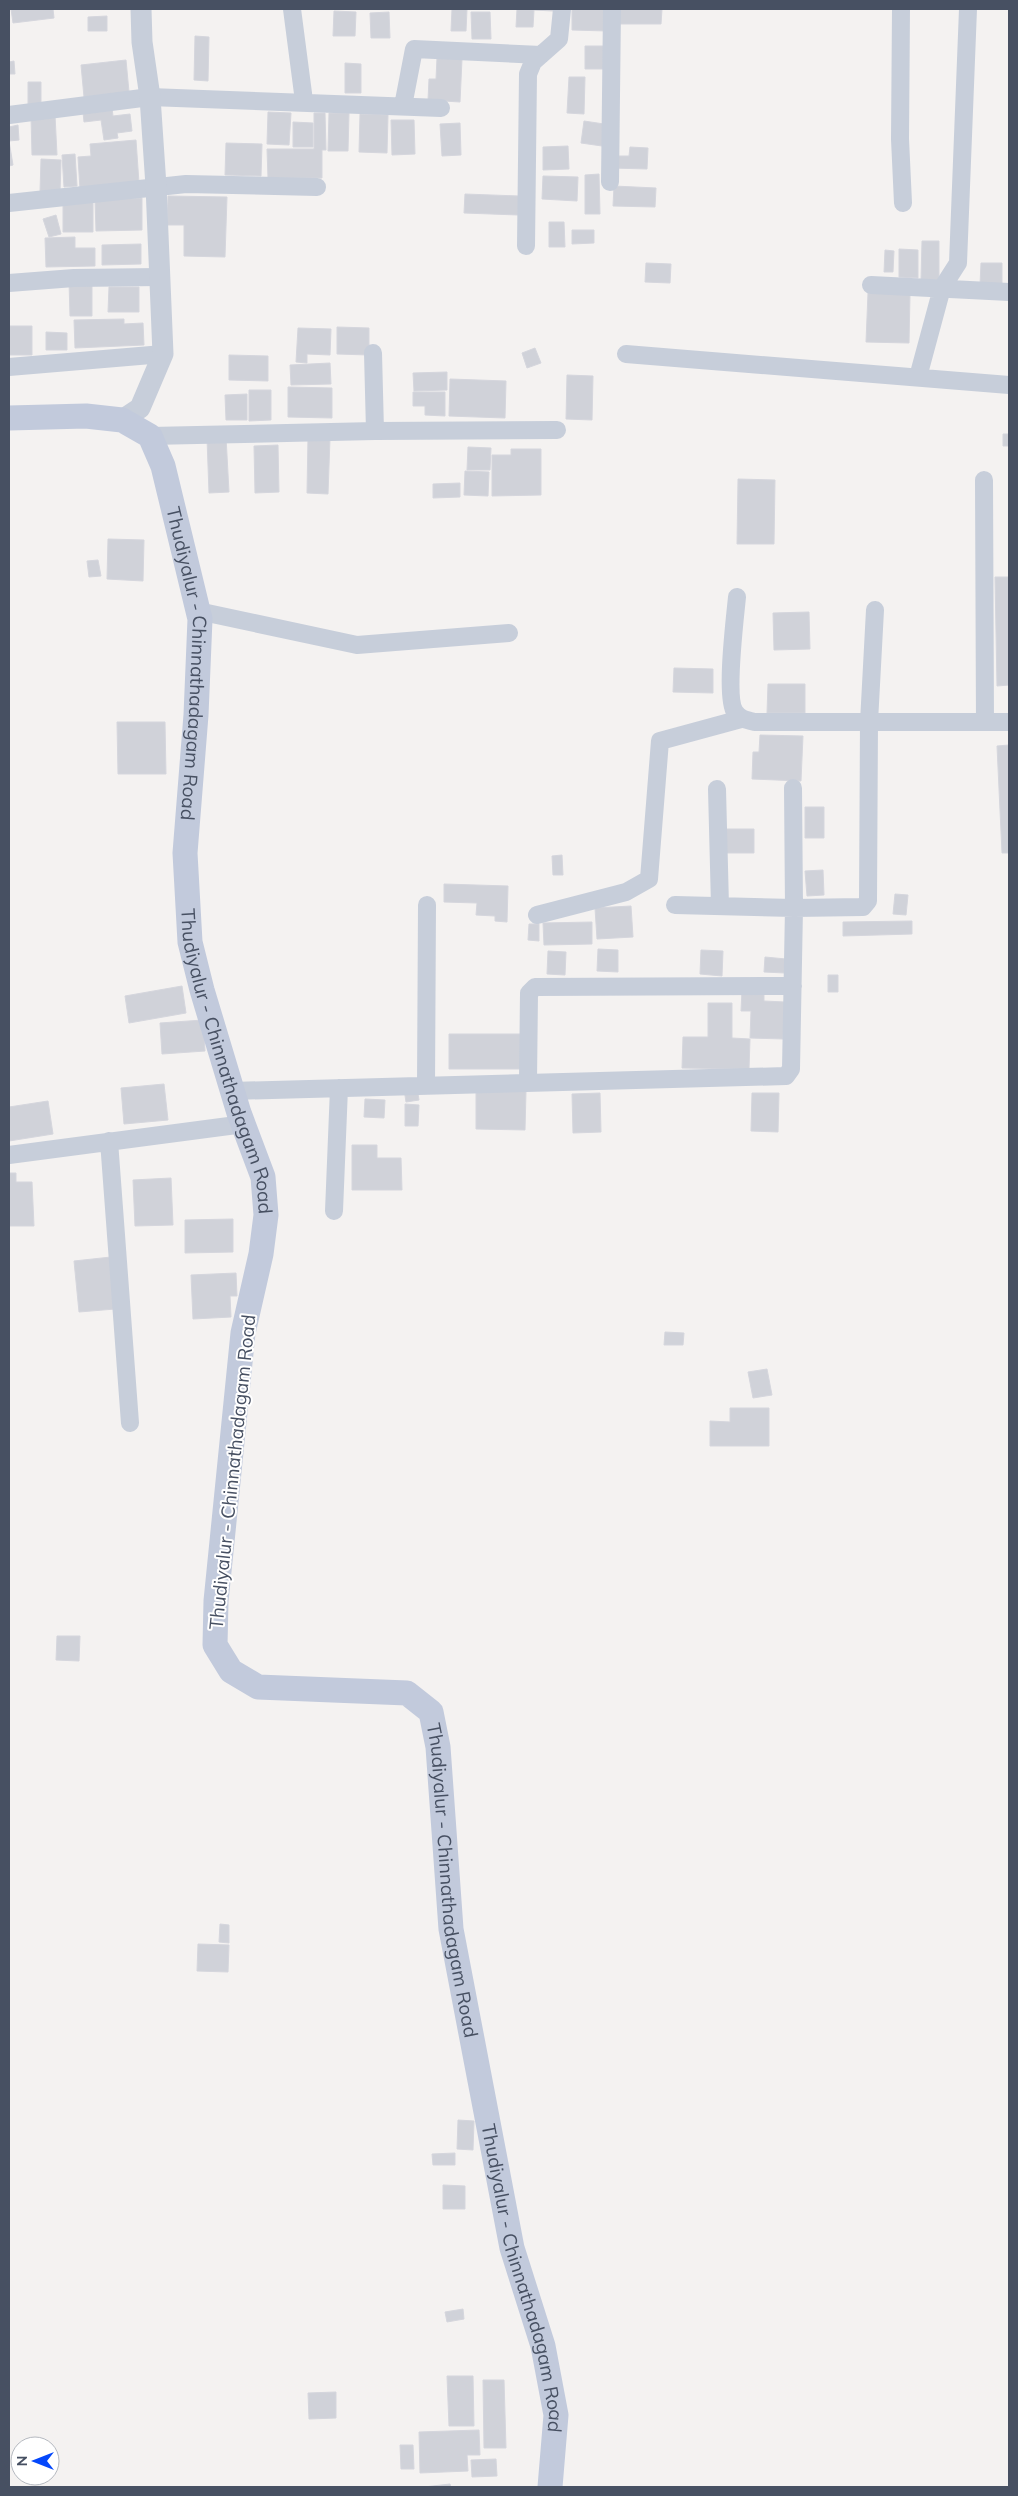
<svg xmlns="http://www.w3.org/2000/svg" width="1018" height="2496" viewBox="0 0 1018 2496" font-family="Mulish,sans-serif">
	<style>
		.building { fill: #d0d2d9; stroke: #d5d6dd }
		.lines { fill: none; stroke-linecap: round; stroke-linejoin: round }
		.minor { stroke: #c7ceda; stroke-width: 18 }
		.tertiary { stroke: #c7ceda; stroke-width: 21 }
		.secondary { stroke: #c2cadc; stroke-width: 25 }
		.labels { text-anchor: middle; stroke-width: 4; stroke-linejoin: round; paint-order: stroke }
		.street-label { font-size: 19px; fill: #475062; stroke: #fff }
	</style>
	<rect width="100%" height="100%" fill="#f4f2f1"/>
	<!-- building -->
	<path class="building" d="M 11,9 L 53,9 L 54,18 L 13,23 Z
		M 452,9 L 467,9 L 466,31 L 451,31 Z
		M 517,9 L 553,9 L 553,11 L 534,10 L 533,27 L 516,27 Z
		M 572,9 L 607,9 L 607,31 L 572,30 Z
		M 618,9 L 662,9 L 661,24 L 618,24 Z
		M 334,11 L 356,12 L 355,36 L 333,36 Z
		M 389,12 L 390,38 L 371,38 L 370,13 Z
		M 471,12 L 490,12 L 491,39 L 472,39 Z
		M 107,16 L 107,31 L 88,31 L 88,17 Z
		M 195,36 L 209,37 L 208,81 L 194,80 Z
		M 585,46 L 605,46 L 605,69 L 585,69 Z
		M 437,58 L 462,59 L 460,102 L 428,100 L 429,79 L 436,79 Z
		M 126,60 L 129,92 L 84,97 L 81,65 Z
		M 14,61 L 15,74 L 9,74 L 9,62 Z
		M 345,63 L 361,64 L 361,93 L 345,93 Z
		M 569,77 L 585,77 L 584,114 L 567,113 Z
		M 28,82 L 41,82 L 41,104 L 28,104 Z
		M 112,108 L 113,116 L 130,114 L 132,131 L 117,133 L 118,138 L 104,140 L 101,120 L 84,122 L 83,112 Z
		M 268,112 L 291,113 L 289,145 L 267,144 Z
		M 314,113 L 325,113 L 326,150 L 322,150 L 322,178 L 268,178 L 267,149 L 314,149 Z
		M 329,113 L 349,113 L 348,151 L 328,151 Z
		M 360,114 L 388,115 L 387,153 L 359,152 Z
		M 55,115 L 57,155 L 32,155 L 31,116 Z
		M 391,120 L 414,120 L 415,154 L 392,155 Z
		M 584,121 L 604,124 L 602,146 L 581,143 Z
		M 293,122 L 313,123 L 313,147 L 293,147 Z
		M 460,123 L 461,155 L 442,156 L 440,124 Z
		M 18,125 L 19,140 L 9,141 L 13,165 L 9,166 L 9,127 Z
		M 136,140 L 139,183 L 80,189 L 78,157 L 91,156 L 90,144 Z
		M 226,143 L 262,144 L 261,176 L 225,175 Z
		M 568,146 L 569,169 L 543,170 L 543,147 Z
		M 630,147 L 648,148 L 647,169 L 612,168 L 613,156 L 629,156 Z
		M 75,154 L 77,186 L 64,187 L 62,155 Z
		M 41,159 L 61,160 L 60,193 L 40,192 Z
		M 599,174 L 600,214 L 585,214 L 585,175 Z
		M 543,176 L 578,177 L 577,201 L 542,199 Z
		M 614,186 L 656,188 L 655,207 L 613,206 Z
		M 465,194 L 519,196 L 518,215 L 464,213 Z
		M 168,196 L 227,197 L 225,257 L 184,256 L 184,225 L 167,225 Z
		M 142,198 L 142,230 L 96,231 L 95,199 Z
		M 63,200 L 93,200 L 93,232 L 63,232 Z
		M 56,215 L 61,234 L 49,237 L 43,219 Z
		M 549,222 L 564,222 L 565,247 L 549,247 Z
		M 572,230 L 594,230 L 594,243 L 572,244 Z
		M 75,237 L 75,248 L 95,248 L 95,266 L 46,267 L 45,238 Z
		M 922,241 L 939,241 L 939,280 L 921,280 Z
		M 141,244 L 141,264 L 102,265 L 102,245 Z
		M 899,249 L 918,250 L 918,278 L 899,277 Z
		M 885,250 L 894,251 L 893,272 L 884,272 Z
		M 646,263 L 671,264 L 670,283 L 645,282 Z
		M 981,263 L 1002,263 L 1002,286 L 980,285 Z
		M 92,280 L 92,316 L 70,316 L 69,281 Z
		M 109,287 L 139,287 L 139,312 L 108,312 Z
		M 868,293 L 910,294 L 909,343 L 866,342 Z
		M 124,319 L 124,324 L 143,323 L 144,345 L 75,348 L 74,320 Z
		M 9,326 L 32,326 L 32,355 L 9,355 Z
		M 337,327 L 369,328 L 369,355 L 337,354 Z
		M 298,328 L 331,329 L 330,355 L 307,354 L 307,363 L 296,362 Z
		M 46,332 L 67,333 L 67,350 L 46,350 Z
		M 535,348 L 541,363 L 527,368 L 522,353 Z
		M 229,355 L 268,356 L 268,381 L 229,380 Z
		M 330,363 L 331,384 L 291,385 L 290,365 Z
		M 447,372 L 447,390 L 414,391 L 413,373 Z
		M 567,375 L 593,376 L 592,420 L 566,419 Z
		M 450,379 L 506,381 L 505,418 L 449,416 Z
		M 288,387 L 332,388 L 332,418 L 288,417 Z
		M 249,390 L 271,390 L 271,420 L 249,421 Z
		M 413,392 L 445,392 L 445,416 L 425,415 L 425,406 L 413,406 Z
		M 247,394 L 247,420 L 226,420 L 225,395 Z
		M 1003,434 L 1009,434 L 1009,446 L 1003,446 Z
		M 226,437 L 229,492 L 209,493 L 207,438 Z
		M 308,437 L 330,438 L 328,494 L 307,493 Z
		M 278,445 L 279,492 L 255,493 L 254,446 Z
		M 468,447 L 491,448 L 490,470 L 467,470 Z
		M 511,449 L 541,449 L 541,495 L 492,496 L 492,455 L 511,455 Z
		M 465,471 L 489,472 L 488,496 L 464,495 Z
		M 738,479 L 775,480 L 774,544 L 737,544 Z
		M 460,483 L 460,497 L 433,498 L 433,484 Z
		M 108,539 L 144,540 L 143,581 L 107,579 Z
		M 98,560 L 101,576 L 89,577 L 87,561 Z
		M 995,577 L 1009,577 L 1009,685 L 997,686 Z
		M 809,612 L 810,649 L 774,650 L 773,613 Z
		M 674,668 L 713,669 L 713,693 L 673,692 Z
		M 768,684 L 805,684 L 805,713 L 767,713 Z
		M 117,722 L 165,722 L 166,774 L 118,774 Z
		M 760,735 L 803,736 L 801,781 L 752,779 L 753,752 L 759,752 Z
		M 1009,745 L 1009,853 L 1002,853 L 997,746 Z
		M 805,807 L 824,807 L 824,838 L 805,838 Z
		M 725,829 L 754,829 L 754,853 L 725,853 Z
		M 562,855 L 563,875 L 553,875 L 552,856 Z
		M 823,870 L 824,895 L 807,896 L 805,871 Z
		M 444,884 L 508,886 L 507,922 L 495,921 L 495,916 L 476,915 L 477,903 L 444,902 Z
		M 895,894 L 908,895 L 906,915 L 893,914 Z
		M 631,906 L 633,937 L 597,939 L 595,908 Z
		M 912,921 L 912,934 L 843,936 L 843,922 Z
		M 592,922 L 592,944 L 544,945 L 543,923 Z
		M 529,924 L 539,924 L 539,941 L 528,940 Z
		M 598,949 L 618,950 L 618,972 L 597,971 Z
		M 701,950 L 723,951 L 722,976 L 700,974 Z
		M 548,951 L 566,952 L 565,975 L 547,974 Z
		M 765,957 L 786,959 L 785,973 L 764,972 Z
		M 828,975 L 838,975 L 838,992 L 828,992 Z
		M 182,986 L 186,1013 L 129,1023 L 125,996 Z
		M 742,990 L 764,991 L 764,1001 L 785,1002 L 783,1039 L 750,1038 L 751,1011 L 741,1011 Z
		M 708,1003 L 732,1003 L 732,1038 L 750,1039 L 749,1069 L 682,1068 L 683,1037 L 708,1037 Z
		M 203,1020 L 205,1051 L 162,1054 L 160,1023 Z
		M 449,1034 L 527,1034 L 527,1069 L 449,1069 Z
		M 164,1084 L 168,1120 L 124,1124 L 121,1088 Z
		M 417,1087 L 419,1100 L 406,1102 L 404,1089 Z
		M 476,1091 L 526,1091 L 525,1130 L 476,1129 Z
		M 600,1093 L 601,1132 L 573,1133 L 572,1094 Z
		M 752,1093 L 779,1093 L 778,1132 L 751,1131 Z
		M 365,1099 L 385,1100 L 384,1118 L 364,1117 Z
		M 48,1101 L 53,1134 L 9,1141 L 9,1107 Z
		M 405,1104 L 419,1105 L 418,1126 L 405,1126 Z
		M 352,1145 L 377,1145 L 377,1158 L 401,1158 L 402,1190 L 352,1190 Z
		M 9,1173 L 16,1173 L 16,1182 L 32,1182 L 34,1226 L 9,1226 Z
		M 171,1178 L 173,1225 L 135,1226 L 133,1180 Z
		M 233,1219 L 233,1252 L 185,1253 L 185,1220 Z
		M 111,1257 L 115,1309 L 79,1312 L 74,1261 Z
		M 236,1273 L 237,1296 L 230,1296 L 231,1317 L 193,1319 L 191,1275 Z
		M 665,1332 L 684,1333 L 683,1345 L 664,1345 Z
		M 767,1369 L 772,1395 L 753,1398 L 748,1372 Z
		M 730,1408 L 769,1408 L 769,1446 L 710,1446 L 710,1421 L 730,1422 Z
		M 57,1636 L 80,1636 L 79,1661 L 56,1660 Z
		M 220,1924 L 229,1925 L 229,1943 L 219,1942 Z
		M 198,1944 L 229,1945 L 228,1972 L 197,1971 Z
		M 458,2120 L 474,2121 L 473,2150 L 457,2149 Z
		M 455,2153 L 455,2165 L 433,2165 L 432,2154 Z
		M 443,2185 L 465,2186 L 465,2209 L 443,2209 Z
		M 463,2309 L 464,2319 L 447,2322 L 445,2312 Z
		M 447,2376 L 473,2376 L 474,2426 L 449,2426 Z
		M 483,2380 L 504,2380 L 506,2448 L 484,2448 Z
		M 336,2392 L 336,2418 L 309,2419 L 308,2393 Z
		M 479,2430 L 480,2455 L 467,2455 L 468,2471 L 420,2473 L 419,2432 Z
		M 400,2445 L 413,2445 L 414,2469 L 401,2469 Z
		M 496,2459 L 497,2476 L 472,2477 L 471,2460 Z
		M 450,2484 L 451,2487 L 424,2487 Z"/>
	<g class="lines">
		<!-- minor -->
		<path class="minor" d="M 292,9 L 304,101
			M 901,9 L 900,139 L 903,203
			M 403,106 L 414,49 L 541,55
			M 9,115 L 150,97 L 441,108
			M 610,182 L 612,9
			M 9,203 L 186,184 L 317,187
			M 526,246 L 528,74 L 533,62 L 559,39 L 562,9
			M 9,283 L 74,278 L 159,277
			M 871,285 L 1009,292
			M 373,353 L 375,431
			M 626,354 L 1009,385
			M 9,367 L 163,354
			M 918,377 L 942,288 L 958,263 L 968,9
			M 150,436 L 375,431 L 557,430
			M 984,480 L 985,722
			M 737,597 C 735,618 725,698 735,712 C 740,719 746,720 755,722 L 869,722 L 875,610
			M 198,611 L 357,645 L 509,633
			M 717,789 L 720,906
			M 675,905 L 794,908 L 793,788
			M 537,915 L 626,892 L 649,879 L 660,741 L 741,719
			M 528,1082 L 529,993 L 535,987 L 793,986
			M 426,1086 L 427,905
			M 232,1091 L 786,1076 L 791,1069 L 794,908 L 863,907 L 868,901 L 869,722 L 1009,722
			M 109,1141 L 130,1423
			M 9,1155 L 244,1124
			M 334,1211 L 339,1088"/>
		<!-- tertiary -->
		<path class="tertiary" d="M 122,420 L 140,408 L 163,354 L 156,186 L 150,97 L 142,42 L 141,9"/>
		<!-- secondary -->
		<path class="secondary" id="s1" d="M 9,418 L 86,416 L 122,420 L 150,436 L 163,466 L 200,619 L 196,715 L 185,853 L 190,942 L 202,990 L 239,1113 L 263,1177 L 266,1215 L 261,1254 L 243,1333 L 216,1601 L 215,1645 L 231,1671 L 258,1687 L 407,1693 L 431,1712 L 438,1747 L 451,1929 L 512,2248 L 543,2346 L 556,2415 L 550,2487"/>
	</g>
	<g class="labels">
		<!-- street labels -->
		<g class="street-label">
			<text dy="7" stroke="none"><textPath href="#s1" startOffset="379">Thudiyalur - Chinnathadagam Road</textPath></text>
			<text dy="7" stroke="none"><textPath href="#s1" startOffset="784">Thudiyalur - Chinnathadagam Road</textPath></text>
			<text transform="translate(232 1472) rotate(-84)" y="7">Thudiyalur - Chinnathadagam Road</text>
			<text dy="7" stroke="none"><textPath href="#s1" startOffset="1789">Thudiyalur - Chinnathadagam Road</textPath></text>
			<text dy="7" stroke="none"><textPath href="#s1" startOffset="2194">Thudiyalur - Chinnathadagam Road</textPath></text>
		</g>
	</g>
	<!-- border -->
	<rect width="1018" height="2496" fill="none" stroke="#475062" stroke-width="20"/>
	<!-- north arrow -->
	<g transform="translate(35 2461) rotate(270)"><circle r="24" fill="#ffffff" stroke="#b5b9c0"/>
	<path d="M0-4L9 19L0 12L-9 19Z" fill="#0447fb"/>
	<text y="-8" font-size="14" font-weight="bold" text-anchor="middle" fill="#475062">N</text>
	</g>
</svg>
